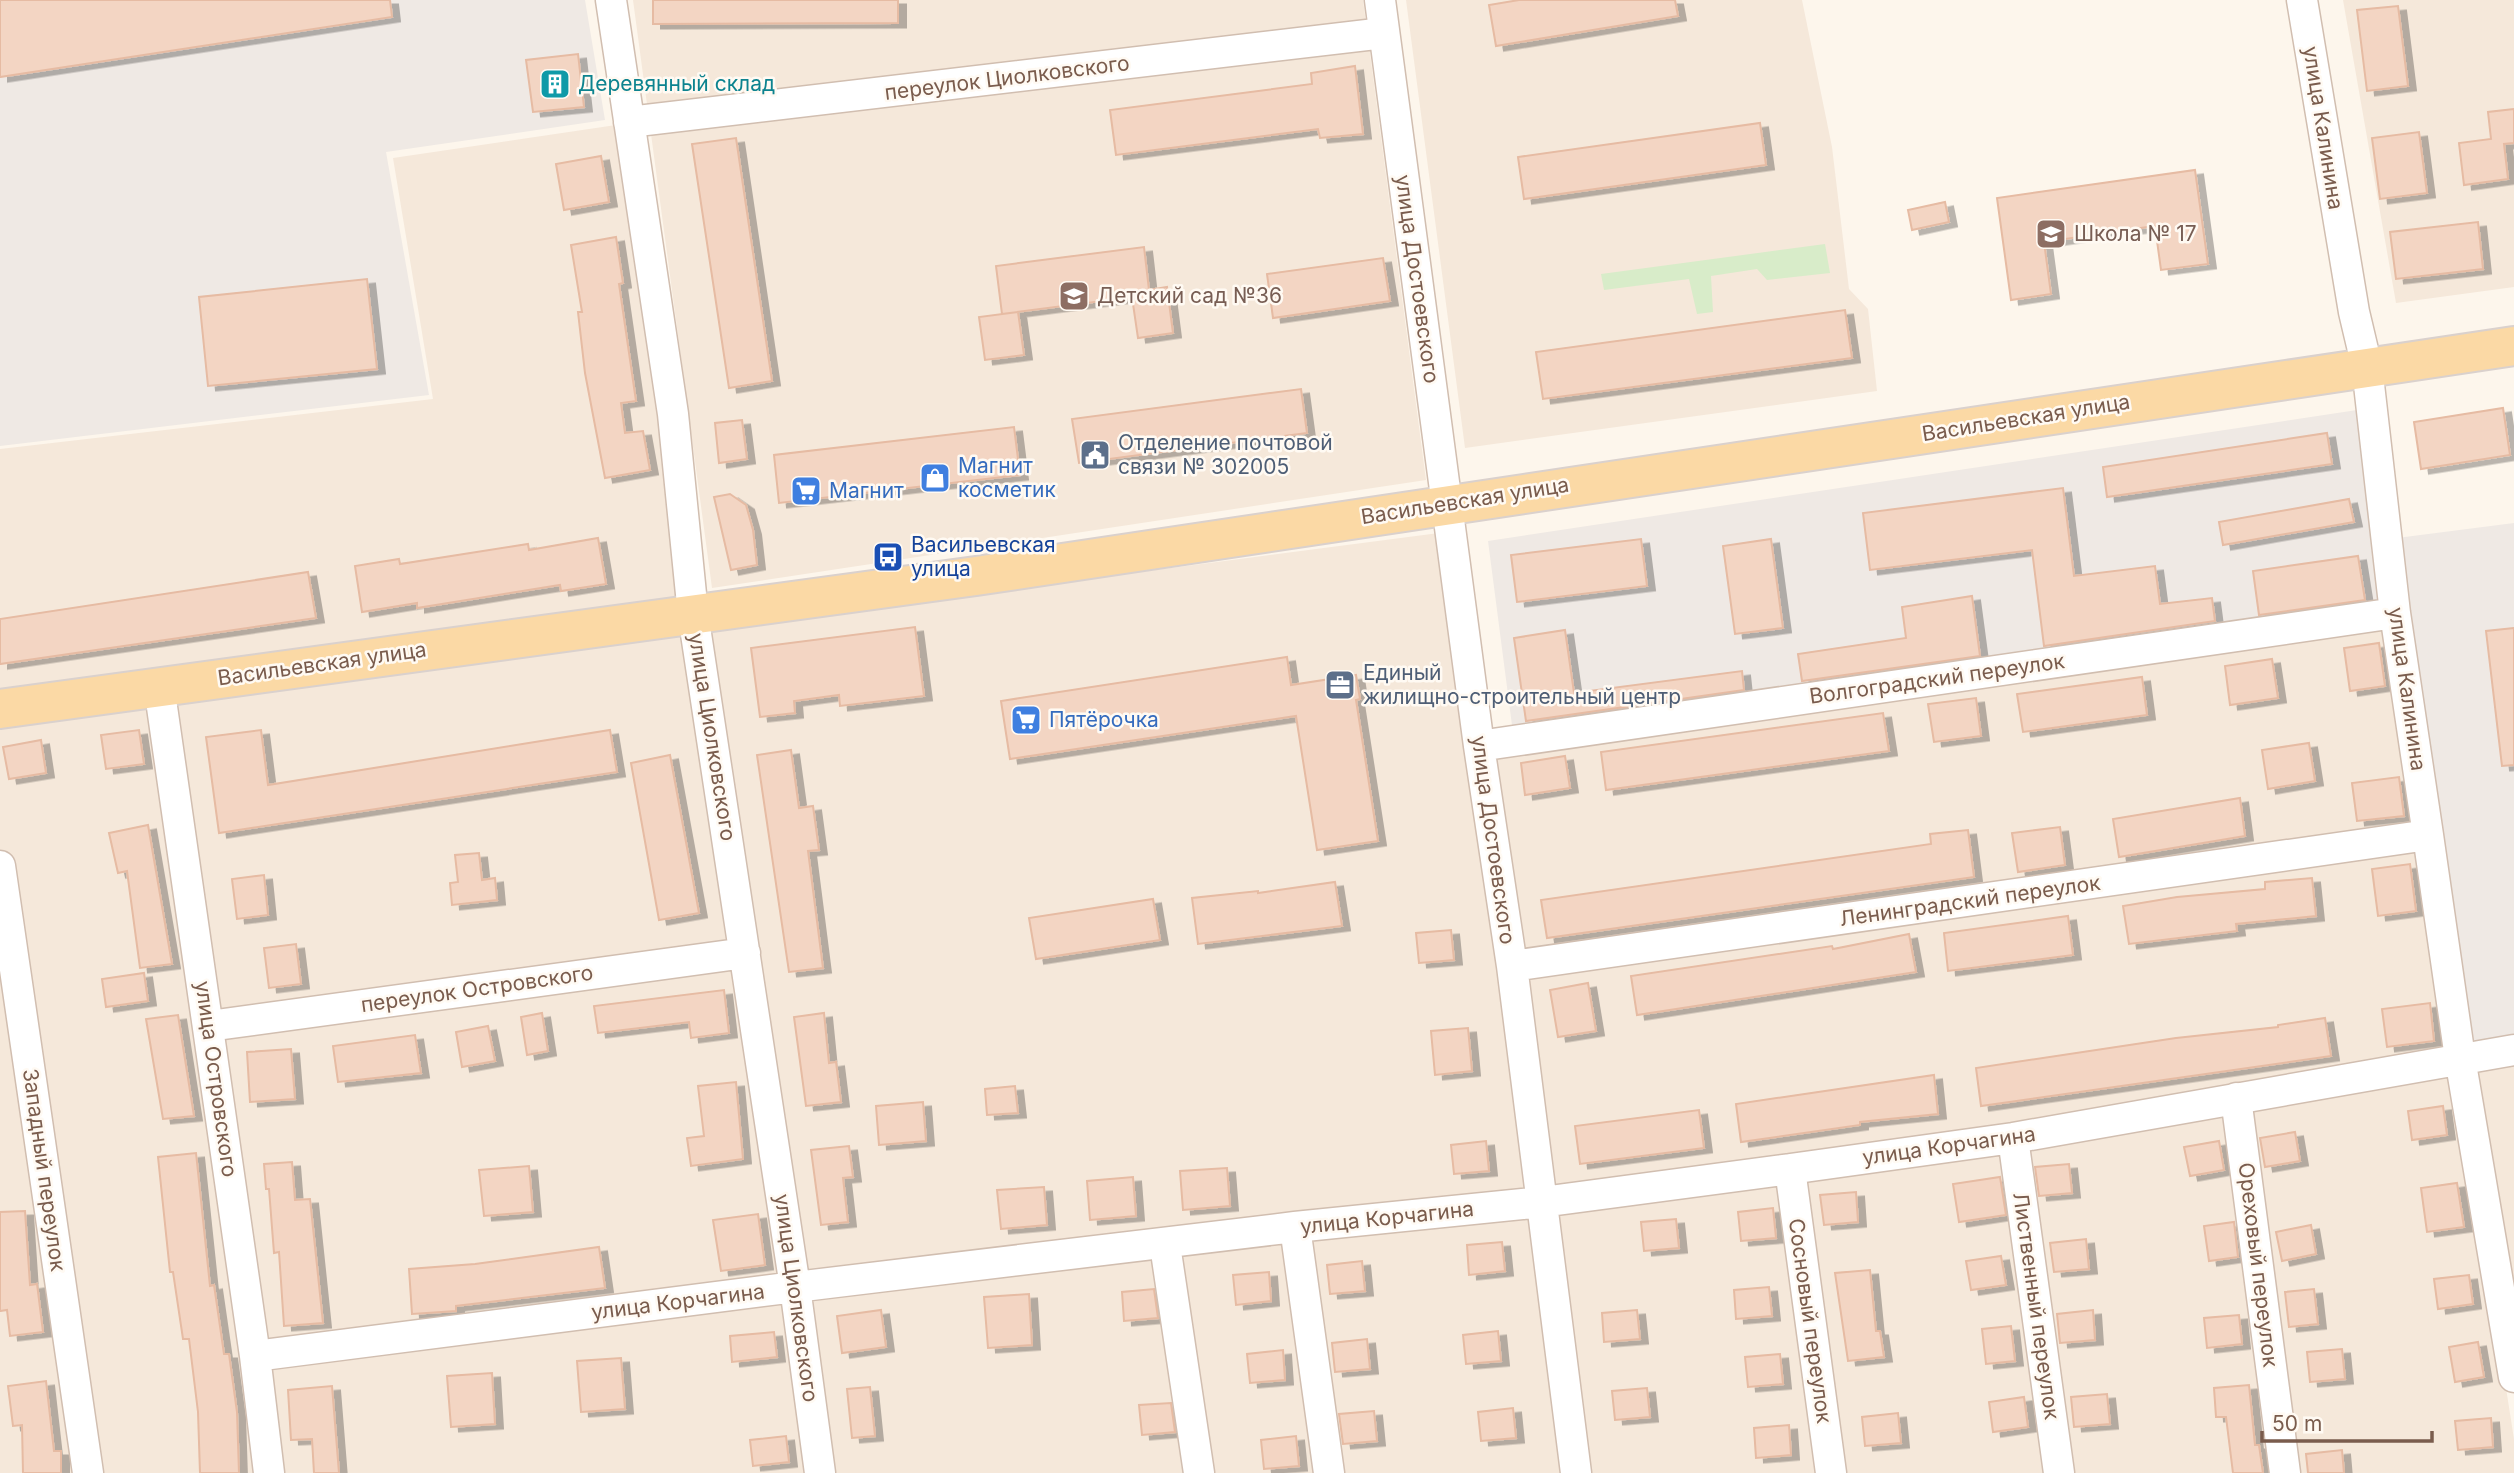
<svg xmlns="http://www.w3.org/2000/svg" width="2514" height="1473" viewBox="0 0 2514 1473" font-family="Inter,sans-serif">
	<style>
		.residential { fill: #f5e8da }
		.industrial { fill: #efe9e4 }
		.green { fill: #d8ecc9 }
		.building { fill: #f3d5c3; stroke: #e6bba3; stroke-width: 2; filter: url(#shadow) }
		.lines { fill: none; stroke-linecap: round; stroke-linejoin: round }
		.minor-casing { stroke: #d1beb0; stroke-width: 33 }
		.major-casing { stroke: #dad1cd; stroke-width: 42 }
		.minor { stroke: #fff; stroke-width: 30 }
		.major { stroke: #fbd9a5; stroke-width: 38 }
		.labels { text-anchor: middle; stroke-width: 5; stroke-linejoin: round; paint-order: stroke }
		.street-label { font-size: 21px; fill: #7a5c4d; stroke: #fffaf3 }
		.culture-label { font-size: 21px; fill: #0d838f; stroke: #fffaf3; text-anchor: start }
		.education-label { font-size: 21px; fill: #785e54; stroke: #fffaf3; text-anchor: start }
		.service-label { font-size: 21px; fill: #4e5e75; stroke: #fffaf3; text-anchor: start }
		.shop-label { font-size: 21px; fill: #366cbe; stroke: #fffaf3; text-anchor: start }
		.transit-label { font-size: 21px; fill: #164399; stroke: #fffaf3; text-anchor: start }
	</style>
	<defs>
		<filter id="shadow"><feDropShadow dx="8" dy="4.5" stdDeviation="0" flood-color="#0004"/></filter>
	</defs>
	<rect width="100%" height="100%" fill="#fdf6ec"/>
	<!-- residential -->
	<path class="residential" d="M 633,0 L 1363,0 L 1426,480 L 712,588 Z
		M 1406,0 L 1802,0 L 1832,147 L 1849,289 L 1868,309 L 1877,391 L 1465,448 Z
		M 2343,0 L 2514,0 L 2514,287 L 2396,303 Z
		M 616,125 L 670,485 L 686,608 L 0,703 L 0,449 L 433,399 L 393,158 Z
		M 1439,533 L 1474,756 L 2390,622 L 2452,1044 L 2514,1439 L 2514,1473 L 0,1473 L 0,721 Z
		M 2514,1057 L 2514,1373 L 2468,1063 Z"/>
	<!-- industrial -->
	<path class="industrial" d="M 0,0 L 585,0 L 605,120 L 386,152 L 429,395 L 0,446 Z
		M 2357,410 L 2388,606 L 1513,733 L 1488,541 Z
		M 2514,523 L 2514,1043 L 2466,1051 L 2397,538 Z"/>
	<!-- green -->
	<path class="green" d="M 1825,244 L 1830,273 L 1767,280 L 1757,269 L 1711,276 L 1713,312 L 1697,314 L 1689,279 L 1604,290 L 1601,274 Z"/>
	<!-- building -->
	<path class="building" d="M 0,0 L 390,0 L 392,17 L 0,77 Z
		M 653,0 L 898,0 L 898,23 L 653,24 Z
		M 1519,0 L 1675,0 L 1678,16 L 1496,46 L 1489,5 Z
		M 2398,6 L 2408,86 L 2367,91 L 2357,10 Z
		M 578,54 L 584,107 L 533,112 L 526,60 Z
		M 1355,66 L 1363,134 L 1320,138 L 1318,129 L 1116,155 L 1110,110 L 1312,84 L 1311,73 Z
		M 2514,109 L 2514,143 L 2504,144 L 2508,179 L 2464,185 L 2459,143 L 2491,139 L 2488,112 Z
		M 1760,123 L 1766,165 L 1524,199 L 1518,157 Z
		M 2419,132 L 2427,193 L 2380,199 L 2372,138 Z
		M 736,138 L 772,381 L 729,388 L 692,144 Z
		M 601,156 L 609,202 L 564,210 L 556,164 Z
		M 2195,170 L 2208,264 L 2161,270 L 2155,226 L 2044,242 L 2051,294 L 2011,300 L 1997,198 Z
		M 1945,202 L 1949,222 L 1912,230 L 1908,210 Z
		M 2478,222 L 2483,269 L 2396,279 L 2390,232 Z
		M 616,237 L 623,283 L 619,284 L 636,401 L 621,403 L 625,433 L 643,431 L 650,470 L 605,478 L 585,373 L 578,312 L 582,312 L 571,245 Z
		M 1144,247 L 1149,290 L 1167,287 L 1173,333 L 1138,338 L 1132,297 L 1002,314 L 996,266 Z
		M 1383,258 L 1390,301 L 1273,318 L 1267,274 Z
		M 367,279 L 377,369 L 208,386 L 199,297 Z
		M 1845,310 L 1852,358 L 1543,399 L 1536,352 Z
		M 1018,312 L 1024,355 L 985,360 L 979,317 Z
		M 1301,389 L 1307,433 L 1079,463 L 1072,419 Z
		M 2503,408 L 2510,455 L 2421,469 L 2414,422 Z
		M 742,420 L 747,459 L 719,463 L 715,423 Z
		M 1014,427 L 1020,475 L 779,503 L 774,455 Z
		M 2327,433 L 2332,464 L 2107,497 L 2103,467 Z
		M 2063,488 L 2074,576 L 2155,566 L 2160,604 L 2212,598 L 2215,621 L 2044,646 L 2032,550 L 1870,570 L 1863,513 Z
		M 730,494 L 746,505 L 753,530 L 757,565 L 731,570 L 714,497 Z
		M 2349,499 L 2354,522 L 2223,545 L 2219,522 Z
		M 598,538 L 606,584 L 561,591 L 560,585 L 417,608 L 417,603 L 362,612 L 355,566 L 399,559 L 400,564 L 528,544 L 529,550 Z
		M 1641,539 L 1647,586 L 1517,602 L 1511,555 Z
		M 1771,539 L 1783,628 L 1735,634 L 1723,546 Z
		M 2358,556 L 2365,600 L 2259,615 L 2253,571 Z
		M 308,572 L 316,618 L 0,664 L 0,619 Z
		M 1972,596 L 1980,656 L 1802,681 L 1798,654 L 1906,638 L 1902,607 Z
		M 915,627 L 924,696 L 840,706 L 839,695 L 794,701 L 795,713 L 760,717 L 751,648 Z
		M 2514,628 L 2514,765 L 2502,766 L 2486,631 Z
		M 1565,630 L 1574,693 L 1742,671 L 1744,690 L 1526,721 L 1514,638 Z
		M 2379,643 L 2385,686 L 2350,691 L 2344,648 Z
		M 1287,657 L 1291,685 L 1356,675 L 1360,699 L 1356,700 L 1378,841 L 1317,850 L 1296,716 L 1010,759 L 1001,701 Z
		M 2272,659 L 2278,698 L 2230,705 L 2225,666 Z
		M 2142,677 L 2147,715 L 2023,732 L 2017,694 Z
		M 1976,698 L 1981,736 L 1934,742 L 1928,704 Z
		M 1883,713 L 1889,751 L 1606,790 L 1601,752 Z
		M 139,730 L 144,764 L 106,769 L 101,735 Z
		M 261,730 L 268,785 L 610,730 L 617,772 L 219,833 L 206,737 Z
		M 41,740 L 46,773 L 9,779 L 3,747 Z
		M 2309,743 L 2315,781 L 2268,789 L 2262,750 Z
		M 791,750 L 799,808 L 813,806 L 819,850 L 808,851 L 823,968 L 789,972 L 757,755 Z
		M 670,755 L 699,913 L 659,920 L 631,763 Z
		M 1565,756 L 1570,788 L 1525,795 L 1521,763 Z
		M 2399,777 L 2404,816 L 2357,821 L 2352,783 Z
		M 2240,798 L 2245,836 L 2119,857 L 2113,819 Z
		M 148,825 L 172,964 L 140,968 L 127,871 L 118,873 L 109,833 Z
		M 2060,827 L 2065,865 L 2018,872 L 2012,833 Z
		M 1968,830 L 1974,877 L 1547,938 L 1541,900 L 1931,844 L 1930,834 Z
		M 479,853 L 482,880 L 495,878 L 497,900 L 452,905 L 450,883 L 458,882 L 455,855 Z
		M 2410,864 L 2416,911 L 2378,916 L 2372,869 Z
		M 264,875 L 268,915 L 237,919 L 232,879 Z
		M 2312,878 L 2316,916 L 2236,924 L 2237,931 L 2129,944 L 2123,906 L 2177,897 L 2265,889 L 2265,882 Z
		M 1335,882 L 1342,926 L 1198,944 L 1192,898 L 1258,891 L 1258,893 Z
		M 1153,899 L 1160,940 L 1036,959 L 1029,918 Z
		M 2068,916 L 2073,955 L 1948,971 L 1944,933 Z
		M 1451,930 L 1454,960 L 1419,963 L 1416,933 Z
		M 1909,934 L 1916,972 L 1637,1015 L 1631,976 L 1832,946 L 1833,949 Z
		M 296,944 L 301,984 L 269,988 L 264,948 Z
		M 144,973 L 148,1001 L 106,1007 L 102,979 Z
		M 1588,983 L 1596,1031 L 1558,1037 L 1550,990 Z
		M 724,990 L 729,1033 L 691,1038 L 689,1022 L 598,1033 L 594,1006 Z
		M 2430,1003 L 2434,1041 L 2387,1047 L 2382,1009 Z
		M 542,1013 L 548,1051 L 527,1055 L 521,1017 Z
		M 824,1013 L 829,1063 L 836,1062 L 841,1102 L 806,1106 L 794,1017 Z
		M 178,1015 L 194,1116 L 163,1119 L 146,1019 Z
		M 2325,1018 L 2331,1056 L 1981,1106 L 1976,1068 L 2176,1038 L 2278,1027 L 2278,1025 Z
		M 488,1026 L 495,1061 L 462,1067 L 456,1032 Z
		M 1468,1028 L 1472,1071 L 1435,1075 L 1431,1031 Z
		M 415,1035 L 421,1073 L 338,1082 L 333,1046 Z
		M 291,1049 L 295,1099 L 250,1102 L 247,1052 Z
		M 1934,1075 L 1938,1114 L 1860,1122 L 1860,1125 L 1741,1142 L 1736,1104 Z
		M 736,1082 L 743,1159 L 691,1166 L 687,1138 L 704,1136 L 698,1086 Z
		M 1015,1086 L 1018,1113 L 987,1115 L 985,1089 Z
		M 923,1102 L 926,1141 L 879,1145 L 876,1106 Z
		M 2443,1106 L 2447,1135 L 2412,1140 L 2408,1111 Z
		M 1699,1110 L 1704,1148 L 1580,1164 L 1575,1126 Z
		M 2295,1132 L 2300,1161 L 2265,1167 L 2260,1138 Z
		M 1486,1141 L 1489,1171 L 1454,1174 L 1451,1145 Z
		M 2219,1141 L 2224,1170 L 2190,1176 L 2184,1147 Z
		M 849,1146 L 853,1177 L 843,1178 L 848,1222 L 821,1225 L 811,1150 Z
		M 196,1153 L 210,1286 L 214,1285 L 224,1354 L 229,1354 L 237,1412 L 239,1473 L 200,1473 L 198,1412 L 189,1339 L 183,1339 L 173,1272 L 170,1272 L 158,1157 Z
		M 292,1162 L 295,1200 L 310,1199 L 323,1323 L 284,1326 L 279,1252 L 274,1253 L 269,1189 L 266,1189 L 264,1164 Z
		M 2069,1164 L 2072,1193 L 2039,1196 L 2035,1167 Z
		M 529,1166 L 533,1212 L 484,1216 L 479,1170 Z
		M 1227,1168 L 1230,1206 L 1183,1210 L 1180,1171 Z
		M 1133,1177 L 1136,1216 L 1090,1220 L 1087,1181 Z
		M 2000,1177 L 2006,1215 L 1959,1222 L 1953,1184 Z
		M 2457,1183 L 2464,1227 L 2427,1232 L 2421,1188 Z
		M 1044,1187 L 1047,1225 L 1001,1229 L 997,1190 Z
		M 1856,1192 L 1858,1222 L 1824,1225 L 1820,1195 Z
		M 1773,1208 L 1776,1238 L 1741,1241 L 1738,1212 Z
		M 25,1211 L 30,1285 L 37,1284 L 43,1332 L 10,1336 L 7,1310 L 0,1311 L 0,1212 Z
		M 758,1214 L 765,1265 L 721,1271 L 713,1220 Z
		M 1676,1219 L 1679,1248 L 1644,1251 L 1641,1222 Z
		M 2234,1222 L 2238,1257 L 2209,1261 L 2204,1226 Z
		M 2311,1225 L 2316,1254 L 2282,1261 L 2276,1232 Z
		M 2086,1239 L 2089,1269 L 2054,1272 L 2050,1243 Z
		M 1502,1242 L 1505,1271 L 1469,1275 L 1467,1245 Z
		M 599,1247 L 605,1288 L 456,1306 L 456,1311 L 412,1314 L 409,1269 L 475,1264 Z
		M 2001,1256 L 2006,1285 L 1971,1290 L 1966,1261 Z
		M 1362,1261 L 1365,1291 L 1330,1294 L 1327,1265 Z
		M 1870,1270 L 1876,1331 L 1880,1331 L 1884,1357 L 1848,1361 L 1835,1273 Z
		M 1269,1272 L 1271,1301 L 1236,1305 L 1233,1275 Z
		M 2469,1275 L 2473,1304 L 2438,1309 L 2434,1279 Z
		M 1769,1287 L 1772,1316 L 1736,1319 L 1734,1290 Z
		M 1154,1289 L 1158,1318 L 1124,1321 L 1122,1292 Z
		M 2314,1289 L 2318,1324 L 2289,1327 L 2285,1292 Z
		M 1029,1294 L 1032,1345 L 988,1348 L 984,1297 Z
		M 881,1310 L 886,1347 L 842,1353 L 837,1316 Z
		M 1637,1310 L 1640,1339 L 1604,1342 L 1602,1313 Z
		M 2093,1310 L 2095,1340 L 2060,1343 L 2057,1314 Z
		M 2239,1315 L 2242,1344 L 2207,1348 L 2204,1318 Z
		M 2011,1326 L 2015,1361 L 1986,1364 L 1982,1329 Z
		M 1498,1331 L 1501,1361 L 1466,1364 L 1463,1335 Z
		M 774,1332 L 777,1357 L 732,1362 L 730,1336 Z
		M 1367,1339 L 1370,1369 L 1335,1372 L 1332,1343 Z
		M 2478,1342 L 2484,1377 L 2455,1382 L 2449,1347 Z
		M 2342,1349 L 2345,1379 L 2310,1382 L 2307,1352 Z
		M 1283,1350 L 1285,1380 L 1250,1383 L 1247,1354 Z
		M 1780,1354 L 1783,1384 L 1748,1387 L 1745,1357 Z
		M 621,1358 L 625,1409 L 581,1412 L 577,1361 Z
		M 492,1373 L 495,1424 L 451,1427 L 447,1376 Z
		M 46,1381 L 54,1451 L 61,1451 L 61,1473 L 23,1473 L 22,1425 L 13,1426 L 8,1386 Z
		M 2249,1385 L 2255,1445 L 2259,1445 L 2263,1473 L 2233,1473 L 2226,1417 L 2216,1417 L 2214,1388 Z
		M 332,1386 L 339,1473 L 314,1473 L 312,1439 L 291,1440 L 288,1390 Z
		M 870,1387 L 875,1436 L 852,1438 L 847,1389 Z
		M 1647,1388 L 1650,1417 L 1615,1420 L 1612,1391 Z
		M 2107,1394 L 2110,1424 L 2074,1427 L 2071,1397 Z
		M 2024,1397 L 2028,1427 L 1993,1432 L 1989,1402 Z
		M 1171,1403 L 1175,1432 L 1142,1435 L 1139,1405 Z
		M 1513,1408 L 1516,1438 L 1481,1441 L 1478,1412 Z
		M 1374,1411 L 1377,1441 L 1343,1444 L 1339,1414 Z
		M 1898,1413 L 1901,1443 L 1865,1446 L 1862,1417 Z
		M 2491,1418 L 2493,1447 L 2458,1450 L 2455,1421 Z
		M 1789,1425 L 1791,1455 L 1756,1458 L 1754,1428 Z
		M 786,1436 L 789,1462 L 753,1466 L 750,1440 Z
		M 1296,1436 L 1299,1466 L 1264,1469 L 1261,1440 Z
		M 2342,1450 L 2344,1473 L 2308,1473 L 2306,1454 Z"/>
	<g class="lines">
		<!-- minor casing -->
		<g class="minor-casing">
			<path id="minor" d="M 611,0 L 673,414 L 693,614 L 795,1287 L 820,1473
				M 1380,0 L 1479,746 L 1512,966 L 1576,1473
				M 2302,0 L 2354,312 L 2367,367 L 2395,613 L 2428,835 L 2460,1058 L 2514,1377
				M 629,122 L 1384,33
				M 159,686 L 255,1356 L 269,1473
				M 1479,746 L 2395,613
				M 0,866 L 88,1473
				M 1512,966 L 2428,835
				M 209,1026 L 745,953
				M 2236,1098 L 2285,1473
				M 2013,1138 L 2059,1473
				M 1790,1169 L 1831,1473
				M 1295,1227 L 1329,1473
				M 1165,1245 L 1199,1473
				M 255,1356 L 795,1287 L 1295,1227 L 1542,1202 L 1790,1169 L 2013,1138 L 2514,1050"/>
		</g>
		<!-- major casing -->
		<g class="major-casing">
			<path id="major" d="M 0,709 L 976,576 L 2514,346"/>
		</g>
		<!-- minor -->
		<use href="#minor" class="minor"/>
		<!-- major -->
		<use href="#major" class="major"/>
	</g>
	<!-- icons -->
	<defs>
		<g id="building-square" transform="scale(1.575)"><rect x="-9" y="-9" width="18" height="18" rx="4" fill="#0f9aa8" stroke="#fffaf3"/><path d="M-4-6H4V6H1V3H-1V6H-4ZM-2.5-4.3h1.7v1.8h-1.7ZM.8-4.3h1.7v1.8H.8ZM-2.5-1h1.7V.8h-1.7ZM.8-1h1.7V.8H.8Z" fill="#fff"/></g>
		<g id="school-square" transform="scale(1.575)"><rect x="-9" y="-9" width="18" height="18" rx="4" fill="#8d6e63" stroke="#fffaf3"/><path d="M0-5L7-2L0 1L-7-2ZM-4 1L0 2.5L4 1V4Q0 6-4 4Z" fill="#fff"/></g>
		<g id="civic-square" transform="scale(1.575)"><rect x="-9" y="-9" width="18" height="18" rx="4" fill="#5c6f8a" stroke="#fffaf3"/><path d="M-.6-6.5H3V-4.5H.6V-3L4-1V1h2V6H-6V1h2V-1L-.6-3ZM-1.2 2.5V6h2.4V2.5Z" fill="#fff"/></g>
		<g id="shop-square" transform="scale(1.575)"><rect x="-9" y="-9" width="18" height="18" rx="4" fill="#3f7fe0" stroke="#fffaf3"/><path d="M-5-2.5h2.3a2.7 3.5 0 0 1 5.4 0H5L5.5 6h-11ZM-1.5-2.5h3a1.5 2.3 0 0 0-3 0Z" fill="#fff"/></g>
		<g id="supermarket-square" transform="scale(1.575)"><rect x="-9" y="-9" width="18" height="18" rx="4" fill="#3f7fe0" stroke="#fffaf3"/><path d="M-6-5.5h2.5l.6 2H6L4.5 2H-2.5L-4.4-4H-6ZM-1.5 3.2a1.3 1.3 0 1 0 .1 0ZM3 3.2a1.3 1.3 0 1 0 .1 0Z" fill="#fff"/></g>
		<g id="bus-square" transform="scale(1.575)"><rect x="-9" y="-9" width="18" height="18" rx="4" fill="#1a4fb4" stroke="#fffaf3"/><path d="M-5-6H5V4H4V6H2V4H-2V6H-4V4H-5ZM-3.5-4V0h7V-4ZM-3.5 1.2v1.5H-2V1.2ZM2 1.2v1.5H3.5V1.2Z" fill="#fff"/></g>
		<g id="office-square" transform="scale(1.575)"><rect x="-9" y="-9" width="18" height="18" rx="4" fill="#5c6f8a" stroke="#fffaf3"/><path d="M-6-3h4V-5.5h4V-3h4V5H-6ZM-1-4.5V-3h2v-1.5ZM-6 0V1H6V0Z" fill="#fff"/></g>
	</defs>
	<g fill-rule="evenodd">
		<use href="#building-square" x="555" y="84"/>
		<use href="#school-square" x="2051" y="234"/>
		<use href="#school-square" x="1074" y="296"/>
		<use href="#civic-square" x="1095" y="455"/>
		<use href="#shop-square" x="935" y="478"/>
		<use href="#supermarket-square" x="806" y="491"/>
		<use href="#bus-square" x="888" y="557"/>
		<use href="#office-square" x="1340" y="685"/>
		<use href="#supermarket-square" x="1026" y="720"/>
	</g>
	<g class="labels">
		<!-- street labels -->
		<g class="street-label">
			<text transform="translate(1007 78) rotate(-7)" y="7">переулок Циолковского</text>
			<text transform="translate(2323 128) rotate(81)" y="7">улица Калинина</text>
			<text transform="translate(1417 279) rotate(82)" y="7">улица Достоевского</text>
			<text transform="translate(2026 418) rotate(-9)" y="7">Васильевская улица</text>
			<text transform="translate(1465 501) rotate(-9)" y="7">Васильевская улица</text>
			<text transform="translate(322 664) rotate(-8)" y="7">Васильевская улица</text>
			<text transform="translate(1937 679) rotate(-8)" y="7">Волгоградский переулок</text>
			<text transform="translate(2407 689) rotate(82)" y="7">улица Калинина</text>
			<text transform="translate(712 737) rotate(81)" y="7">улица Циолковского</text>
			<text transform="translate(1493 840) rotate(82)" y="7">улица Достоевского</text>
			<text transform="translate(1970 901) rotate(-8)" y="7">Ленинградский переулок</text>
			<text transform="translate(477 989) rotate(-8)" y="7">переулок Островского</text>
			<text transform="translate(216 1079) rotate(82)" y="7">улица Островского</text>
			<text transform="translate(1949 1146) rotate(-8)" y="7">улица Корчагина</text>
			<text transform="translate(44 1170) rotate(82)" y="7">Западный переулок</text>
			<text transform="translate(1387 1218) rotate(-6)" y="7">улица Корчагина</text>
			<text transform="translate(2258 1265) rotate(83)" y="7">Ореховый переулок</text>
			<text transform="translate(796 1298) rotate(82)" y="7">улица Циолковского</text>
			<text transform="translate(678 1302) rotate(-7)" y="7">улица Корчагина</text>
			<text transform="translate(2036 1306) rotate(82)" y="7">Лиственный переулок</text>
			<text transform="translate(1810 1321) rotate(82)" y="7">Сосновый переулок</text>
		</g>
		<!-- culture labels -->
		<g class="culture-label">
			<text x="578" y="91">Деревянный склад</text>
		</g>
		<!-- education labels -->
		<g class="education-label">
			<text x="2074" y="241">Школа № 17</text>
			<text x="1097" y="303">Детский сад №36</text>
		</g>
		<!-- service labels -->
		<g class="service-label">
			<text x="1118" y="450">Отделение почтовой<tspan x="1118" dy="24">связи № 302005</tspan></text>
			<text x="1363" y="680">Единый<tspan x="1363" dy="24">жилищно-строительный центр</tspan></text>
		</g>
		<!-- shop labels -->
		<g class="shop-label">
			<text x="958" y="473">Магнит<tspan x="958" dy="24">косметик</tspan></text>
			<text x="829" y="498">Магнит</text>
			<text x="1049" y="727">Пятёрочка</text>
		</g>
		<!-- transit labels -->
		<g class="transit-label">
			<text x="911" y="552">Васильевская<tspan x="911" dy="24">улица</tspan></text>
		</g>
	</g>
	<!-- scale -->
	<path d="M2262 1431v10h170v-10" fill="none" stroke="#7a5c4d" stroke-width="3.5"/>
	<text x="2272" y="1431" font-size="21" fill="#7a5c4d" stroke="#fffaf3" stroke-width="5" paint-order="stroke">50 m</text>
</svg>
